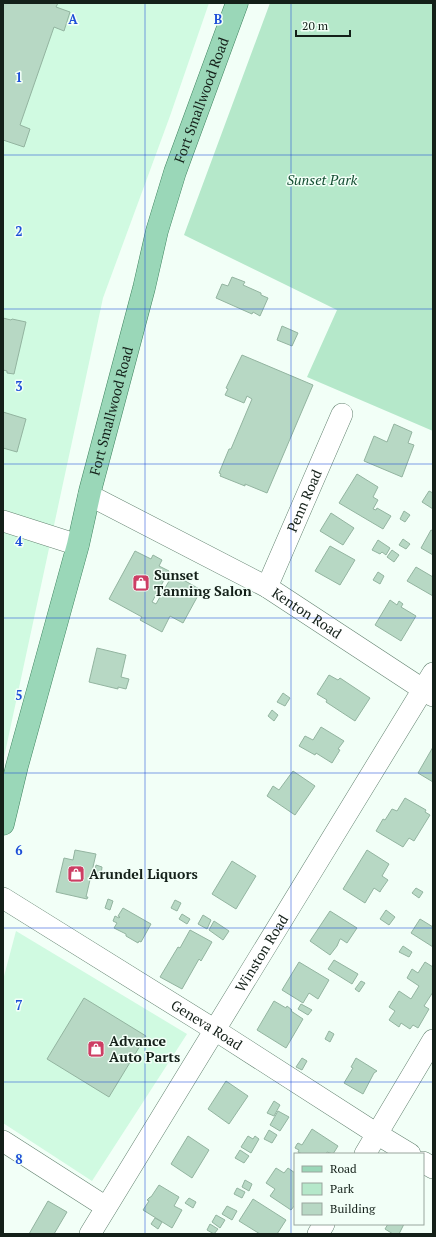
<svg xmlns="http://www.w3.org/2000/svg" width="436" height="1237" viewBox="0 0 436 1237" font-family="'PT Serif',serif">
	<style>
		.built { fill: #d0fae1 }
		.green { fill: #b5e8ca }
		.building { fill: #b7d8c4; stroke: #93b4a0 }
		.lines { fill: none; stroke-linecap: round; stroke-linejoin: round }
		.minor-casing { stroke: #648371; stroke-width: 22 }
		.major-casing { stroke: #408561; stroke-width: 23 }
		.minor { stroke: #fff; stroke-width: 21 }
		.major { stroke: #9ad7b8; stroke-width: 22 }
		.grid { fill: none; stroke: #1d4ed8; stroke-width: 1; stroke-opacity: 0.55 }
		.labels { text-anchor: middle; stroke-width: 3; stroke-linejoin: round; paint-order: stroke }
		.street-label { font-size: 14px; fill: #142019; stroke: #f2fff7 }
		.park-label { font-size: 14px; font-style: italic; fill: #144e33; stroke: #f2fff7 }
		.poi-label { font-size: 14px; font-weight: bold; fill: #142019; stroke: #f2fff7; text-anchor: start }
		.grid-label { font-size: 13px; text-anchor: middle; font-weight: bold; fill: #1d4ed8; stroke: #f2fff7; stroke-width: 3; stroke-linejoin: round; paint-order: stroke }
	</style>
	<rect width="100%" height="100%" fill="#f2fff7"/>
	<!-- built -->
	<path class="built" d="M 3,3 L 209,3 L 170,116 L 103,298 L 3,762 Z
		M 16,931 L 187,1034 L 92,1181 L 3,1123 L 3,980 Z"/>
	<!-- green -->
	<path class="green" d="M 270,3 L 433,3 L 433,431 L 307,377 L 337,310 L 184,235 Z"/>
	<!-- building -->
	<path class="building" d="M 3,3 L 58,3 L 56,7 L 70,12 L 64,31 L 54,27 L 20,125 L 30,129 L 24,147 L 3,140 Z
		M 232,277 L 245,282 L 243,285 L 261,293 L 261,295 L 268,298 L 260,316 L 253,312 L 252,314 L 216,298 L 222,284 L 228,286 Z
		M 3,318 L 11,320 L 12,319 L 26,322 L 14,374 L 7,373 L 7,371 L 3,370 Z
		M 282,326 L 298,333 L 292,346 L 277,340 Z
		M 242,355 L 313,385 L 267,493 L 245,484 L 245,486 L 220,476 L 221,474 L 219,473 L 229,449 L 231,449 L 252,399 L 247,396 L 244,403 L 225,395 L 228,389 L 226,388 Z
		M 3,412 L 26,419 L 17,452 L 3,448 L 3,449 Z
		M 394,424 L 412,432 L 408,443 L 414,445 L 402,477 L 364,461 L 374,436 L 387,442 Z
		M 357,474 L 378,487 L 373,497 L 378,500 L 373,509 L 376,510 L 377,508 L 391,516 L 383,529 L 339,503 Z
		M 429,491 L 433,493 L 433,509 L 422,502 Z
		M 404,511 L 410,515 L 405,522 L 400,519 Z
		M 331,513 L 354,528 L 343,545 L 320,531 Z
		M 431,530 L 433,531 L 433,555 L 421,548 Z
		M 403,539 L 410,544 L 406,549 L 399,545 Z
		M 378,540 L 390,548 L 386,555 L 382,552 L 380,554 L 372,550 Z
		M 330,546 L 355,560 L 340,585 L 315,571 Z
		M 392,550 L 399,555 L 394,562 L 387,557 Z
		M 135,551 L 151,559 L 153,555 L 162,560 L 159,566 L 169,571 L 152,602 L 156,604 L 173,574 L 201,590 L 183,623 L 170,616 L 162,632 L 140,620 L 142,617 L 109,599 Z
		M 416,567 L 433,577 L 433,596 L 407,581 Z
		M 378,572 L 384,576 L 380,584 L 373,580 Z
		M 390,600 L 397,605 L 399,601 L 403,604 L 401,607 L 416,616 L 401,641 L 375,625 Z
		M 97,648 L 126,655 L 121,677 L 129,679 L 126,689 L 118,687 L 118,689 L 89,682 Z
		M 329,675 L 338,680 L 340,678 L 370,698 L 355,721 L 326,702 L 327,700 L 317,694 Z
		M 283,693 L 290,698 L 285,706 L 277,702 Z
		M 272,710 L 278,715 L 274,721 L 268,716 Z
		M 321,727 L 344,741 L 338,749 L 340,750 L 332,763 L 316,753 L 315,755 L 299,746 L 305,736 L 313,740 Z
		M 433,747 L 433,782 L 418,773 Z
		M 293,771 L 315,786 L 295,815 L 267,796 L 273,786 L 279,790 Z
		M 405,798 L 426,810 L 425,812 L 430,815 L 414,841 L 409,838 L 403,847 L 376,831 L 383,819 L 385,820 L 392,809 L 397,811 Z
		M 75,850 L 96,854 L 86,897 L 88,897 L 87,899 L 56,892 L 64,858 L 73,860 Z
		M 367,850 L 389,864 L 382,876 L 388,880 L 381,890 L 380,892 L 374,888 L 365,903 L 343,889 Z
		M 232,861 L 256,876 L 236,909 L 212,894 Z
		M 96,865 L 102,867 L 101,876 L 94,875 Z
		M 416,888 L 423,892 L 419,898 L 412,893 Z
		M 108,899 L 113,901 L 110,910 L 105,908 Z
		M 175,900 L 181,903 L 177,911 L 171,908 Z
		M 123,908 L 151,924 L 141,942 L 139,941 L 138,943 L 126,936 L 126,934 L 114,928 L 117,923 L 113,921 L 115,916 L 119,918 L 120,917 L 118,916 Z
		M 386,910 L 395,917 L 389,925 L 380,919 Z
		M 330,911 L 357,928 L 347,943 L 341,939 L 340,939 L 337,946 L 330,955 L 310,941 Z
		M 182,914 L 190,919 L 187,924 L 179,919 Z
		M 203,915 L 211,920 L 207,929 L 198,924 Z
		M 420,919 L 433,927 L 433,947 L 411,933 Z
		M 214,921 L 229,931 L 223,940 L 209,930 Z
		M 190,930 L 212,942 L 201,961 L 199,959 L 182,989 L 160,977 L 178,947 L 180,948 Z
		M 403,946 L 412,952 L 409,957 L 399,952 Z
		M 334,960 L 358,974 L 352,984 L 328,969 Z
		M 299,962 L 329,980 L 318,999 L 309,993 L 303,1003 L 282,990 Z
		M 425,962 L 433,967 L 433,992 L 424,1006 L 429,1009 L 418,1028 L 413,1025 L 410,1029 L 401,1023 L 399,1027 L 389,1020 L 395,1011 L 389,1007 L 399,991 L 411,999 L 419,986 L 407,978 L 412,969 L 418,973 Z
		M 361,981 L 365,983 L 359,992 L 355,989 Z
		M 84,998 L 146,1036 L 109,1097 L 47,1059 Z
		M 274,1001 L 286,1008 L 287,1006 L 292,1010 L 291,1011 L 303,1019 L 286,1048 L 257,1030 Z
		M 301,1004 L 312,1010 L 308,1015 L 298,1009 Z
		M 329,1031 L 334,1034 L 330,1042 L 325,1039 Z
		M 302,1058 L 307,1061 L 302,1070 L 296,1067 Z
		M 356,1058 L 377,1071 L 374,1073 L 363,1094 L 344,1083 L 353,1068 L 351,1067 Z
		M 226,1081 L 248,1096 L 229,1124 L 208,1109 Z
		M 274,1101 L 280,1105 L 274,1116 L 267,1113 Z
		M 278,1111 L 289,1117 L 280,1131 L 270,1125 Z
		M 312,1129 L 338,1146 L 333,1154 L 327,1152 L 326,1154 L 302,1154 L 298,1152 L 299,1150 L 295,1148 L 297,1144 L 298,1143 L 302,1145 Z
		M 269,1130 L 277,1135 L 272,1143 L 264,1139 Z
		M 188,1136 L 209,1150 L 192,1178 L 171,1164 Z
		M 248,1136 L 253,1139 L 255,1136 L 259,1139 L 251,1153 L 241,1147 Z
		M 240,1150 L 249,1156 L 244,1163 L 235,1158 Z
		M 276,1168 L 284,1173 L 288,1168 L 295,1173 L 295,1205 L 291,1210 L 270,1196 L 275,1189 L 266,1183 Z
		M 245,1180 L 252,1184 L 249,1191 L 242,1187 Z
		M 159,1185 L 179,1197 L 174,1206 L 182,1210 L 172,1228 L 143,1210 L 149,1201 L 147,1200 L 150,1197 L 151,1197 Z
		M 237,1188 L 245,1192 L 242,1198 L 234,1194 Z
		M 189,1198 L 196,1202 L 193,1208 L 185,1203 Z
		M 253,1199 L 286,1220 L 277,1234 L 260,1234 L 239,1221 Z
		M 48,1201 L 67,1212 L 54,1234 L 29,1234 Z
		M 227,1206 L 237,1211 L 232,1220 L 222,1214 Z
		M 216,1215 L 225,1220 L 220,1228 L 212,1222 Z
		M 155,1218 L 162,1222 L 158,1229 L 151,1224 Z
		M 210,1224 L 218,1229 L 214,1234 L 207,1230 Z
		M 388,1224 L 404,1224 L 399,1234 L 393,1234 L 385,1229 Z"/>
	<g class="lines">
		<!-- minor casing -->
		<g class="minor-casing">
			<g id="minor">
				<path id="s1" d="M 89,495 L 267,587 L 433,696"/>
				<path d="M 3,521 L 78,545"/>
				<path id="s2" d="M 267,587 L 342,414"/>
				<path id="s3" d="M 3,898 L 215,1030 L 377,1134 L 410,1154"/>
				<path d="M 3,1141 L 106,1207"/>
				<path d="M 365,1154 L 433,1040"/>
				<path d="M 423,1162 L 433,1168"/>
				<path id="s4" d="M 90,1234 L 433,673"/>
				<path d="M 318,1234 L 324,1224"/>
			</g>
		</g>
		<!-- major casing -->
		<g class="major-casing">
			<g id="major">
				<path id="s5" d="M 3,824 L 17,766 L 78,545 L 90,491 L 144,288 L 157,231 L 175,172 L 237,3"/>
			</g>
		</g>
		<!-- minor -->
		<use href="#minor" class="minor"/>
		<!-- major -->
		<use href="#major" class="major"/>
	</g>
	<!-- grid -->
	<path class="grid" d="M 145,3 L 145,1234M 291,3 L 291,1234M 3,155 L 433,155M 3,309 L 433,309M 3,464 L 433,464M 3,618 L 433,618M 3,773 L 433,773M 3,928 L 433,928M 3,1082 L 433,1082"/>
	<!-- icons -->
	<defs>
		<g id="shop-square" transform="scale(0.9)"><rect x="-9" y="-9" width="18" height="18" rx="4" fill="#cd3e64" stroke="#f2fff7"/><path d="M-5-2.5h2.3a2.7 3.5 0 0 1 5.4 0H5L5.5 6h-11ZM-1.5-2.5h3a1.5 2.3 0 0 0-3 0Z" fill="#fff"/></g>
	</defs>
	<g fill-rule="evenodd">
		<use href="#shop-square" x="141" y="583"/>
		<use href="#shop-square" x="76" y="874"/>
		<use href="#shop-square" x="96" y="1049"/>
	</g>
	<g class="labels">
		<!-- street labels -->
		<g class="street-label">
			<text dy="5" stroke="none"><textPath href="#s5" startOffset="751">Fort Smallwood Road</textPath></text>
			<text dy="5" stroke="none"><textPath href="#s5" startOffset="427">Fort Smallwood Road</textPath></text>
			<text dy="5" stroke="none"><textPath href="#s2" startOffset="94">Penn Road</textPath></text>
			<text dy="5" stroke="none"><textPath href="#s1" startOffset="248">Kenton Road</textPath></text>
			<text dy="5" stroke="none"><textPath href="#s4" startOffset="329">Winston Road</textPath></text>
			<text dy="5" stroke="none"><textPath href="#s3" startOffset="240">Geneva Road</textPath></text>
		</g>
		<!-- park labels -->
		<g class="park-label">
			<text x="322" y="185">Sunset Park</text>
		</g>
		<!-- poi labels -->
		<g class="poi-label">
			<text x="154" y="580">Sunset<tspan x="154" dy="16">Tanning Salon</tspan></text>
			<text x="89" y="879">Arundel Liquors</text>
			<text x="109" y="1046">Advance<tspan x="109" dy="16">Auto Parts</tspan></text>
		</g>
	</g>
	<g class="grid-label">
		<text x="73" y="24">A</text>
		<text x="218" y="24">B</text>
		<text x="19" y="82">1</text>
		<text x="19" y="236">2</text>
		<text x="19" y="391">3</text>
		<text x="19" y="546">4</text>
		<text x="19" y="700">5</text>
		<text x="19" y="855">6</text>
		<text x="19" y="1010">7</text>
		<text x="19" y="1164">8</text>
	</g>
	<!-- border -->
	<rect width="436" height="1237" fill="none" stroke="#142019" stroke-width="8"/>
	<!-- legend -->
	<rect x="294" y="1153" width="130" height="72" fill="#f2fff7" stroke="#99a69e"/>
	<rect x="302" y="1166" width="20" height="6" fill="#9ad7b8" stroke="#99a69e"/>
	<text x="330" y="1173" font-size="12" fill="#142019">Road</text>
	<rect x="302" y="1183" width="20" height="12" fill="#b5e8ca" stroke="#99a69e"/>
	<text x="330" y="1193" font-size="12" fill="#142019">Park</text>
	<rect x="302" y="1203" width="20" height="12" fill="#b7d8c4" stroke="#99a69e"/>
	<text x="330" y="1213" font-size="12" fill="#142019">Building</text>
	<!-- scale -->
	<path d="M296 30v6h54v-6" fill="none" stroke="#142019" stroke-width="2"/>
	<text x="302" y="30" font-size="12" fill="#142019" stroke="#f2fff7" stroke-width="3" paint-order="stroke">20 m</text>
</svg>
